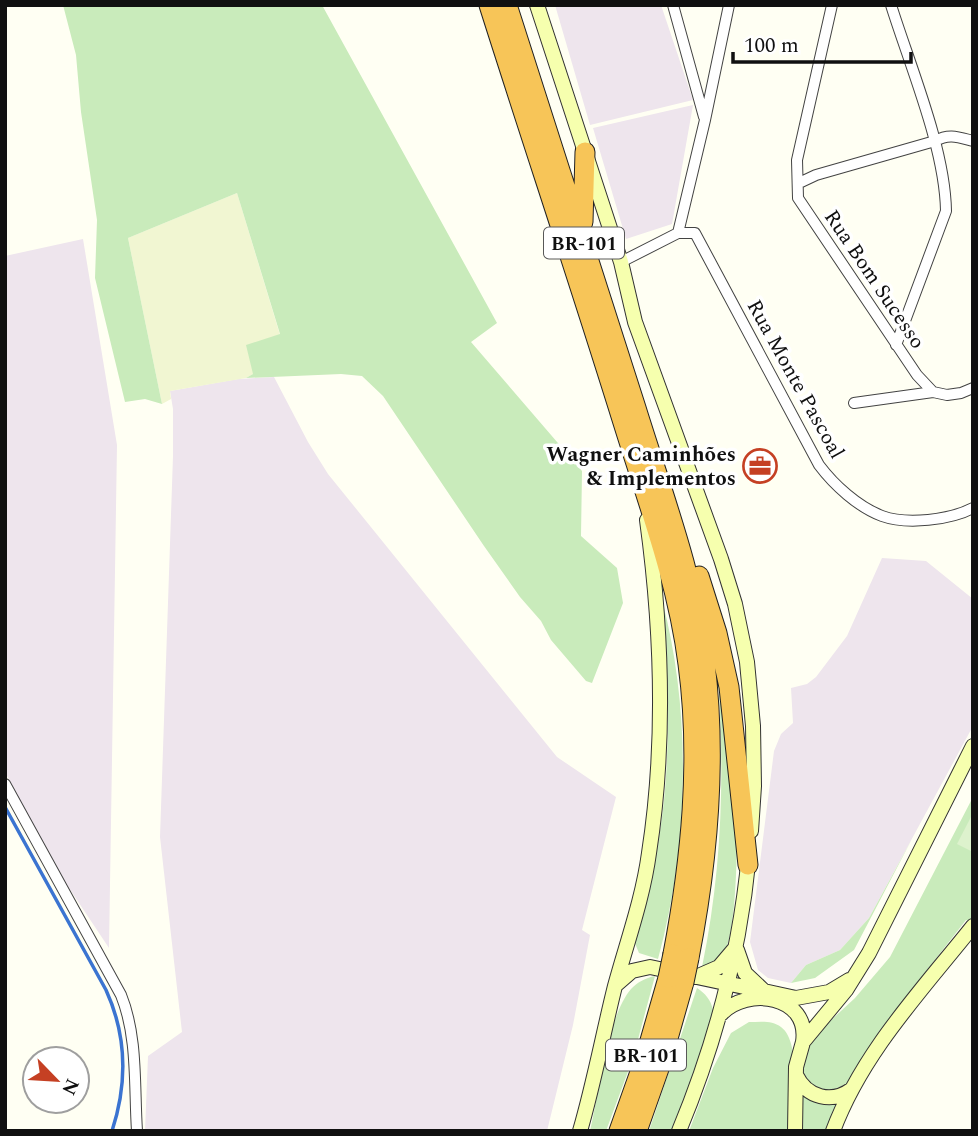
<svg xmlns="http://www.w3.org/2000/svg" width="978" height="1136" viewBox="0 0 978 1136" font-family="Spectral,serif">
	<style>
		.industrial { fill: #eee5ed }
		.farmland { fill: #f1f6d2 }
		.green { fill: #c9ebbb }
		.pitch { fill: #ddf2cd }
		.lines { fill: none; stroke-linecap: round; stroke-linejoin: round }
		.stream { stroke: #3b74d1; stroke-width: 3.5 }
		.street-casing { stroke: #434343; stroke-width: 12 }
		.secondary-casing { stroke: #323232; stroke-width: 16 }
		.highway-casing { stroke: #212121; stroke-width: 21 }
		.street { stroke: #fff; stroke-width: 10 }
		.secondary { stroke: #f6ffae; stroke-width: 14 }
		.highway { stroke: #f7c558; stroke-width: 19 }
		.highway-bridge-casing { stroke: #212121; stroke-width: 21; stroke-linecap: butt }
		.highway-bridge { stroke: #f7c558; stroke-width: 19 }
		.labels { text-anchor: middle; stroke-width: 7; stroke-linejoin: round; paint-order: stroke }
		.shield { fill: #fff; stroke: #585858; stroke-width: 2 }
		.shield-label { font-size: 19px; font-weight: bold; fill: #101010 }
		.street-label { font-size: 21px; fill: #101010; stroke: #fff }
		.poi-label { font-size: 21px; font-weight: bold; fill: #101010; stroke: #fff; text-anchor: end }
	</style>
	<rect width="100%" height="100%" fill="#fffff3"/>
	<!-- industrial -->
	<path class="industrial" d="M 555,5 L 661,5 L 693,100 L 590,125 Z
		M 693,105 L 672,224 L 626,239 L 593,128 Z
		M 83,239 L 117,445 L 109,948 L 55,867 L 5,772 L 5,256 Z
		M 274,377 L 308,442 L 328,474 L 557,757 L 616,797 L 582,930 L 590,935 L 573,1025 L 547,1131 L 145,1131 L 148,1056 L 182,1032 L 160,837 L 173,456 L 173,409 L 170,391 L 238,379 Z
		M 882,558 L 926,561 L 973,599 L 973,726 L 869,918 L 840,950 L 806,965 L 791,983 L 768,978 L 758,970 L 750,942 L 774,751 L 781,734 L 793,723 L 791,688 L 807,684 L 816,677 L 847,636 Z"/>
	<!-- farmland -->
	<path class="farmland" d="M 237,193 L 280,335 L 253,374 L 246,378 L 170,391 L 171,399 L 162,404 L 128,238 Z"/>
	<!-- green -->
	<path class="green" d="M 63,5 L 322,5 L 497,323 L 471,342 L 582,471 L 581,536 L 617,568 L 623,603 L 592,683 L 586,681 L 551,640 L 541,621 L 520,597 L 484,546 L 383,396 L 362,376 L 341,374 L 246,378 L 253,374 L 246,345 L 280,334 L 237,193 L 128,238 L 162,404 L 145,399 L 125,402 L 95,278 L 97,220 L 81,112 L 76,55 Z
		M 662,600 C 692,713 689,846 658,959 L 639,953 L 634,941 C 641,915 649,889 654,863 C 673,777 669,686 662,600 Z
		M 716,650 L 737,831 C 737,855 736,935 724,953 C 719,962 711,964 702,967 C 724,862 725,757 716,650 Z
		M 973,797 L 973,919 L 971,921 L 966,920 L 878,1033 L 879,1038 L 848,1083 L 829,1092 L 813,1087 L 802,1074 L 802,1055 L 814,1036 L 855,998 L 890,957 Z
		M 912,839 L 854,950 L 815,978 L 791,983 L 806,965 L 840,950 L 869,918 Z
		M 655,976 L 633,1058 L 606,1131 L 590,1131 C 599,1094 607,1017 631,989 C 638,982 645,978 655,976 Z
		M 697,988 C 705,993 711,1000 713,1010 C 715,1028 681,1110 672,1131 L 649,1131 Z
		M 749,1022 C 760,1022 772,1020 781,1027 C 802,1042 793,1107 792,1131 L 689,1131 L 713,1068 L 731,1033 Z
		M 802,1094 L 821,1104 L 839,1105 L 828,1131 L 801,1131 Z"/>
	<!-- pitch -->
	<path class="pitch" d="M 973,813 L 973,852 L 957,844 Z"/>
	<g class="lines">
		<!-- stream -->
		<path class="stream" d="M 5,807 L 106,990 C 127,1036 128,1082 112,1131"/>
		<!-- street casing -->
		<g class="street-casing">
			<path id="street" d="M 673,5 L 704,117
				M 832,5 L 797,160 L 798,198 L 917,375 L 933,392
				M 891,5 C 910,66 945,148 946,211 L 896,345
				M 799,183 L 816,175 L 935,141 C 949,133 958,137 973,141
				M 678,233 L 705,120 L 729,5
				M 621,262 L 678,233 L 695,233 L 819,465 C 834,485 858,507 882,516 C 907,525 950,520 973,508
				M 854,403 L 933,392 L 947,395 L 961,393 L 973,388
				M 5,784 L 121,995 C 138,1037 134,1086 137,1131"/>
		</g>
		<!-- secondary casing -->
		<g class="secondary-casing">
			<path id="secondary" d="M 537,5 L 621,262 L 635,322 L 721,559 L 735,604 L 747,662 L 753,726 L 754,786 L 751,831
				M 737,950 L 745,973 L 763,990
				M 696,977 L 719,967 L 736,947
				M 617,984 L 632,971 L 650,967 L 796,998 L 829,992 L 849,980
				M 721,1014 C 747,986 810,995 803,1042
				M 796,1075 C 807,1098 832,1104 852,1089
				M 580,1131 C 594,1083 603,1034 615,986 C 627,942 643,898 649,853 C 666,743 662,630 647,520
				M 679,1131 C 716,1042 740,951 749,855
				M 795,1131 L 796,1067 L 803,1042 L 846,990 L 869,953 L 973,746
				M 833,1131 C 862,1053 922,990 973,926"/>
		</g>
		<!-- highway casing -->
		<g class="highway-casing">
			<path id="highway" d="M 489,5 C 534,147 581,287 625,429 C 649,506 678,584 688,664 C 701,761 691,859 673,954
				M 507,5 C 550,139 593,274 636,408 C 662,492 694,576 705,663 C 717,762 708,861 689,958
				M 583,222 L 585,152
				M 699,576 L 717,633 L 729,687 L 748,865
				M 619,1131 L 645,1058 L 668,978
				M 637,1131 L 661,1063 L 684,982"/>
		</g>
		<!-- street -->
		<use href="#street" class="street"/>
		<!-- secondary -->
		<use href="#secondary" class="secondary"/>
		<!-- highway -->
		<use href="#highway" class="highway"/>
		<!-- highway-bridge casing -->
		<g class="highway-bridge-casing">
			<path id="highway-bridge" d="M 668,978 L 673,954
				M 684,982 L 689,958"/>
		</g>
		<!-- highway-bridge -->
		<use href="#highway-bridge" class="highway-bridge"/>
	</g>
	<!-- icons -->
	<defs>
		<g id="office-ring" transform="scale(1.75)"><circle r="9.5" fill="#fff" stroke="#c54023" stroke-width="1.5"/><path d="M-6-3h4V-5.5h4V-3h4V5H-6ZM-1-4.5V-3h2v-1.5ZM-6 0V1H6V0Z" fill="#c54023"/></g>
	</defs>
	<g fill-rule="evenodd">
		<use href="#office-ring" x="760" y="466"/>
	</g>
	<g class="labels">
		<!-- shield labels -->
		<g class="shield">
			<rect x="544" y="227.5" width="80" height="31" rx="5"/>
			<rect x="606" y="1039.5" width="80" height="31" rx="5"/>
		</g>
		<g class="shield-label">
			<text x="584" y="250">BR-101</text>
			<text x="646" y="1062">BR-101</text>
		</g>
		<!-- street labels -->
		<g class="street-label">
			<text transform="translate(875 279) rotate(56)" y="7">Rua Bom Sucesso</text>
			<text transform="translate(796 379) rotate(61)" y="7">Rua Monte Pascoal</text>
		</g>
		<!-- poi labels -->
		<g class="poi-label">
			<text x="736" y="461">Wagner Caminhões<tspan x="736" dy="24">&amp; Implementos</tspan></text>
		</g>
	</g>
	<!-- border -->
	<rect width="978" height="1136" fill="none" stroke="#101010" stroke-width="14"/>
	<!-- north arrow -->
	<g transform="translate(56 1080) rotate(115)"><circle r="33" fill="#ffffff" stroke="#9f9f9f" stroke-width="2"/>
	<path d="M0-5L12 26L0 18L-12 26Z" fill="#c54023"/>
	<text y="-10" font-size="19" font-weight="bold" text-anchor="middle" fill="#101010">N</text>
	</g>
	<!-- scale -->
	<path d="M733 52v10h178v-10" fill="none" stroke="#101010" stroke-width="3.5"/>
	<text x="744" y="52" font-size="21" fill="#101010" stroke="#ffffff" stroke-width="5" paint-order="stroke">100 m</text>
</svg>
